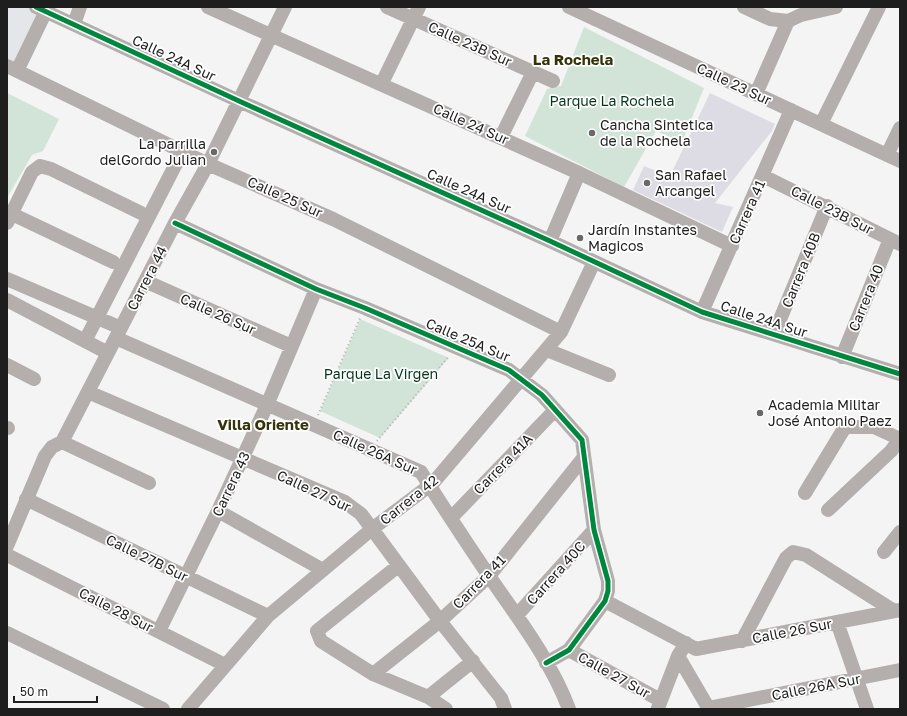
<svg xmlns="http://www.w3.org/2000/svg" width="907" height="716" viewBox="0 0 907 716" font-family="'Golos Text',sans-serif">
	<style>
		.built { fill: #e4e6ea }
		.green { fill: #d1e4d7 }
		.building { fill: #dddce4 }
		.lines { fill: none; stroke-linecap: round; stroke-linejoin: round }
		.path { stroke: #b4b2b1; stroke-width: 2; stroke-dasharray: 1 3; stroke-linecap: butt }
		.minor { stroke: #b4aead; stroke-width: 14 }
		.cycleway-casing { stroke: #fff; stroke-width: 8 }
		.cycleway { stroke: #00873e; stroke-width: 5 }
		.poi-dot { fill: #696969; stroke: #fff; stroke-width: 1.5 }
		.labels { text-anchor: middle; stroke-width: 3.5; stroke-linejoin: round; paint-order: stroke }
		.street-label { font-size: 14px; fill: #1e1e1e; stroke: #fff }
		.park-label { font-size: 14px; fill: #04341c; stroke: #fff }
		.poi-label { font-size: 14px; fill: #1e1e1e; stroke: #fff; text-anchor: start }
		.neighbourhood-label { font-size: 15px; font-weight: bold; fill: #353309; stroke: #fff }
	</style>
	<rect width="100%" height="100%" fill="#f4f4f4"/>
	<!-- built -->
	<path class="built" d="M 7,7 L 31,7 L 44,13 L 18,64 L 7,59 Z"/>
	<!-- green -->
	<path class="green" d="M 584,27 L 704,88 L 682,142 L 656,131 L 624,187 L 525,136 L 547,89 L 561,86 Z
		M 7,93 L 59,119 L 43,151 L 32,155 L 7,198 Z
		M 360,319 L 449,358 L 380,438 L 320,411 Z"/>
	<!-- building -->
	<path class="building" d="M 710,93 L 775,124 L 772,131 L 715,203 L 733,207 L 722,232 L 633,190 L 644,166 L 670,176 Z"/>
	<g class="lines">
		<!-- path -->
		<path class="path" d="M 318,415 L 360,318
			M 377,441 L 448,357"/>
		<!-- minor -->
		<path class="minor" d="M 36,7 L 239,101 L 550,241 L 702,312 L 900,374
			M 208,7 L 579,173 L 732,246
			M 387,7 L 553,81
			M 569,7 L 900,161
			M 744,7 L 770,19 L 788,21 L 801,15 L 836,7
			M 74,24 L 80,7
			M 7,66 L 208,164 L 333,219 L 561,332
			M 17,71 L 46,11
			M 382,83 L 419,7
			M 756,94 L 788,21
			M 821,124 L 879,7
			M 501,137 L 533,72
			M 887,155 L 900,128
			M 763,176 L 900,244
			M 12,214 L 113,262
			M 7,223 L 32,172 L 40,166 L 51,169 L 141,213
			M 175,223 L 316,289 L 365,308 L 509,370 L 542,395 L 582,440 L 594,530 L 608,581 L 608,591 L 605,601 L 569,650 L 546,663
			M 550,241 L 579,173
			M 7,279 L 121,328
			M 145,281 L 291,346
			M 7,300 L 108,353
			M 702,312 L 791,110
			M 774,334 L 827,206
			M 116,338 L 421,472 C 443,507 466,542 489,576 C 518,618 551,661 569,709
			M 85,341 L 182,152
			M 547,350 L 609,375
			M 842,357 L 890,239
			M 7,365 L 34,379
			M 88,392 L 345,502 L 361,514 L 440,621 L 501,698 L 505,709
			M 7,428 L 8,428
			M 62,442 L 149,483
			M 805,493 L 845,427 L 874,427 L 900,439
			M 26,499 L 268,616
			M 828,510 L 891,451 L 900,439
			M 218,511 L 323,570
			M 451,518 L 555,410
			M 7,546 L 45,456 L 52,447 L 62,442 L 175,223 L 208,164 L 285,7
			M 884,552 L 900,532
			M 7,555 L 225,665
			M 398,566 L 317,631 L 321,641 L 373,674 L 428,697 L 446,709
			M 605,601 L 696,649 L 900,610
			M 517,615 L 594,530
			M 837,622 L 867,709
			M 159,631 L 218,511 L 267,405 L 316,289
			M 7,633 L 163,709
			M 742,641 L 786,558 L 793,552 L 806,555 L 894,611
			M 569,650 L 660,700
			M 678,656 L 709,709
			M 373,674 L 440,621 L 489,576 L 584,457
			M 428,697 L 473,661
			M 658,708 L 678,656 L 686,643
			M 708,708 L 900,670
			M 188,709 L 268,616 L 372,529 L 433,483 L 561,332 L 594,262"/>
		<!-- cycleway casing -->
		<g class="cycleway-casing">
			<path id="cycleway" d="M 36,7 L 239,101 L 550,241 L 702,312 L 900,374
				M 175,223 L 316,289 L 365,308 L 509,370 L 542,395 L 582,440 L 594,530 L 608,581 L 608,591 L 605,601 L 569,650 L 546,663"/>
		</g>
		<!-- cycleway -->
		<use href="#cycleway" class="cycleway"/>
	</g>
	<!-- markers -->
	<g class="poi-dot">
		<circle cx="592" cy="133" r="4"/>
		<circle cx="214" cy="152" r="4"/>
		<circle cx="647" cy="183" r="4"/>
		<circle cx="580" cy="238" r="4"/>
		<circle cx="760" cy="413" r="4"/>
	</g>
	<g class="labels">
		<!-- street labels -->
		<g class="street-label">
			<text transform="translate(470 44) rotate(24)" y="5">Calle 23B Sur</text>
			<text transform="translate(174 58) rotate(25)" y="5">Calle 24A Sur</text>
			<text transform="translate(734 84) rotate(25)" y="5">Calle 23 Sur</text>
			<text transform="translate(471 124) rotate(24)" y="5">Calle 24 Sur</text>
			<text transform="translate(469 191) rotate(24)" y="5">Calle 24A Sur</text>
			<text transform="translate(285 197) rotate(24)" y="5">Calle 25 Sur</text>
			<text transform="translate(832 210) rotate(27)" y="5">Calle 23B Sur</text>
			<text transform="translate(747 212) rotate(-66)" y="5">Carrera 41</text>
			<text transform="translate(801 270) rotate(-68)" y="5">Carrera 40B</text>
			<text transform="translate(147 278) rotate(-63)" y="5">Carrera 44</text>
			<text transform="translate(866 298) rotate(-68)" y="5">Carrera 40</text>
			<text transform="translate(218 314) rotate(24)" y="5">Calle 26 Sur</text>
			<text transform="translate(764 319) rotate(18)" y="5">Calle 24A Sur</text>
			<text transform="translate(468 340) rotate(23)" y="5">Calle 25A Sur</text>
			<text transform="translate(375 452) rotate(24)" y="5">Calle 26A Sur</text>
			<text transform="translate(503 464) rotate(-46)" y="5">Carrera 41A</text>
			<text transform="translate(231 484) rotate(-65)" y="5">Carrera 43</text>
			<text transform="translate(314 491) rotate(25)" y="5">Calle 27 Sur</text>
			<text transform="translate(409 500) rotate(-39)" y="5">Carrera 42</text>
			<text transform="translate(147 558) rotate(26)" y="5">Calle 27B Sur</text>
			<text transform="translate(556 573) rotate(-48)" y="5">Carrera 40C</text>
			<text transform="translate(479 582) rotate(-46)" y="5">Carrera 41</text>
			<text transform="translate(116 610) rotate(27)" y="5">Calle 28 Sur</text>
			<text transform="translate(792 631) rotate(-11)" y="5">Calle 26 Sur</text>
			<text transform="translate(614 675) rotate(29)" y="5">Calle 27 Sur</text>
			<text transform="translate(816 687) rotate(-11)" y="5">Calle 26A Sur</text>
		</g>
		<!-- park labels -->
		<g class="park-label">
			<text x="612" y="106">Parque La Rochela</text>
			<text x="381" y="379">Parque La Virgen</text>
		</g>
		<!-- poi labels -->
		<g class="poi-label">
			<text x="600" y="130">Cancha Sintetica<tspan x="600" dy="16">de la Rochela</tspan></text>
			<text x="206" y="149" text-anchor="end">La parrilla<tspan x="206" dy="16">delGordo Julian</tspan></text>
			<text x="655" y="180">San Rafael<tspan x="655" dy="16">Arcangel</tspan></text>
			<text x="588" y="235">Jardín Instantes<tspan x="588" dy="16">Magicos</tspan></text>
			<text x="768" y="410">Academia Militar<tspan x="768" dy="16">José Antonio Paez</tspan></text>
		</g>
		<!-- neighbourhood labels -->
		<g class="neighbourhood-label">
			<text x="573" y="65">La Rochela</text>
			<text x="263" y="430">Villa Oriente</text>
		</g>
	</g>
	<!-- border -->
	<rect width="907" height="716" fill="none" stroke="#1e1e1e" stroke-width="16"/>
	<!-- scale -->
	<path d="M14 696v6h83v-6" fill="none" stroke="#1e1e1e" stroke-width="2"/>
	<text x="20" y="696" font-size="12" fill="#1e1e1e" stroke="#ffffff" stroke-width="3" paint-order="stroke">50 m</text>
</svg>
